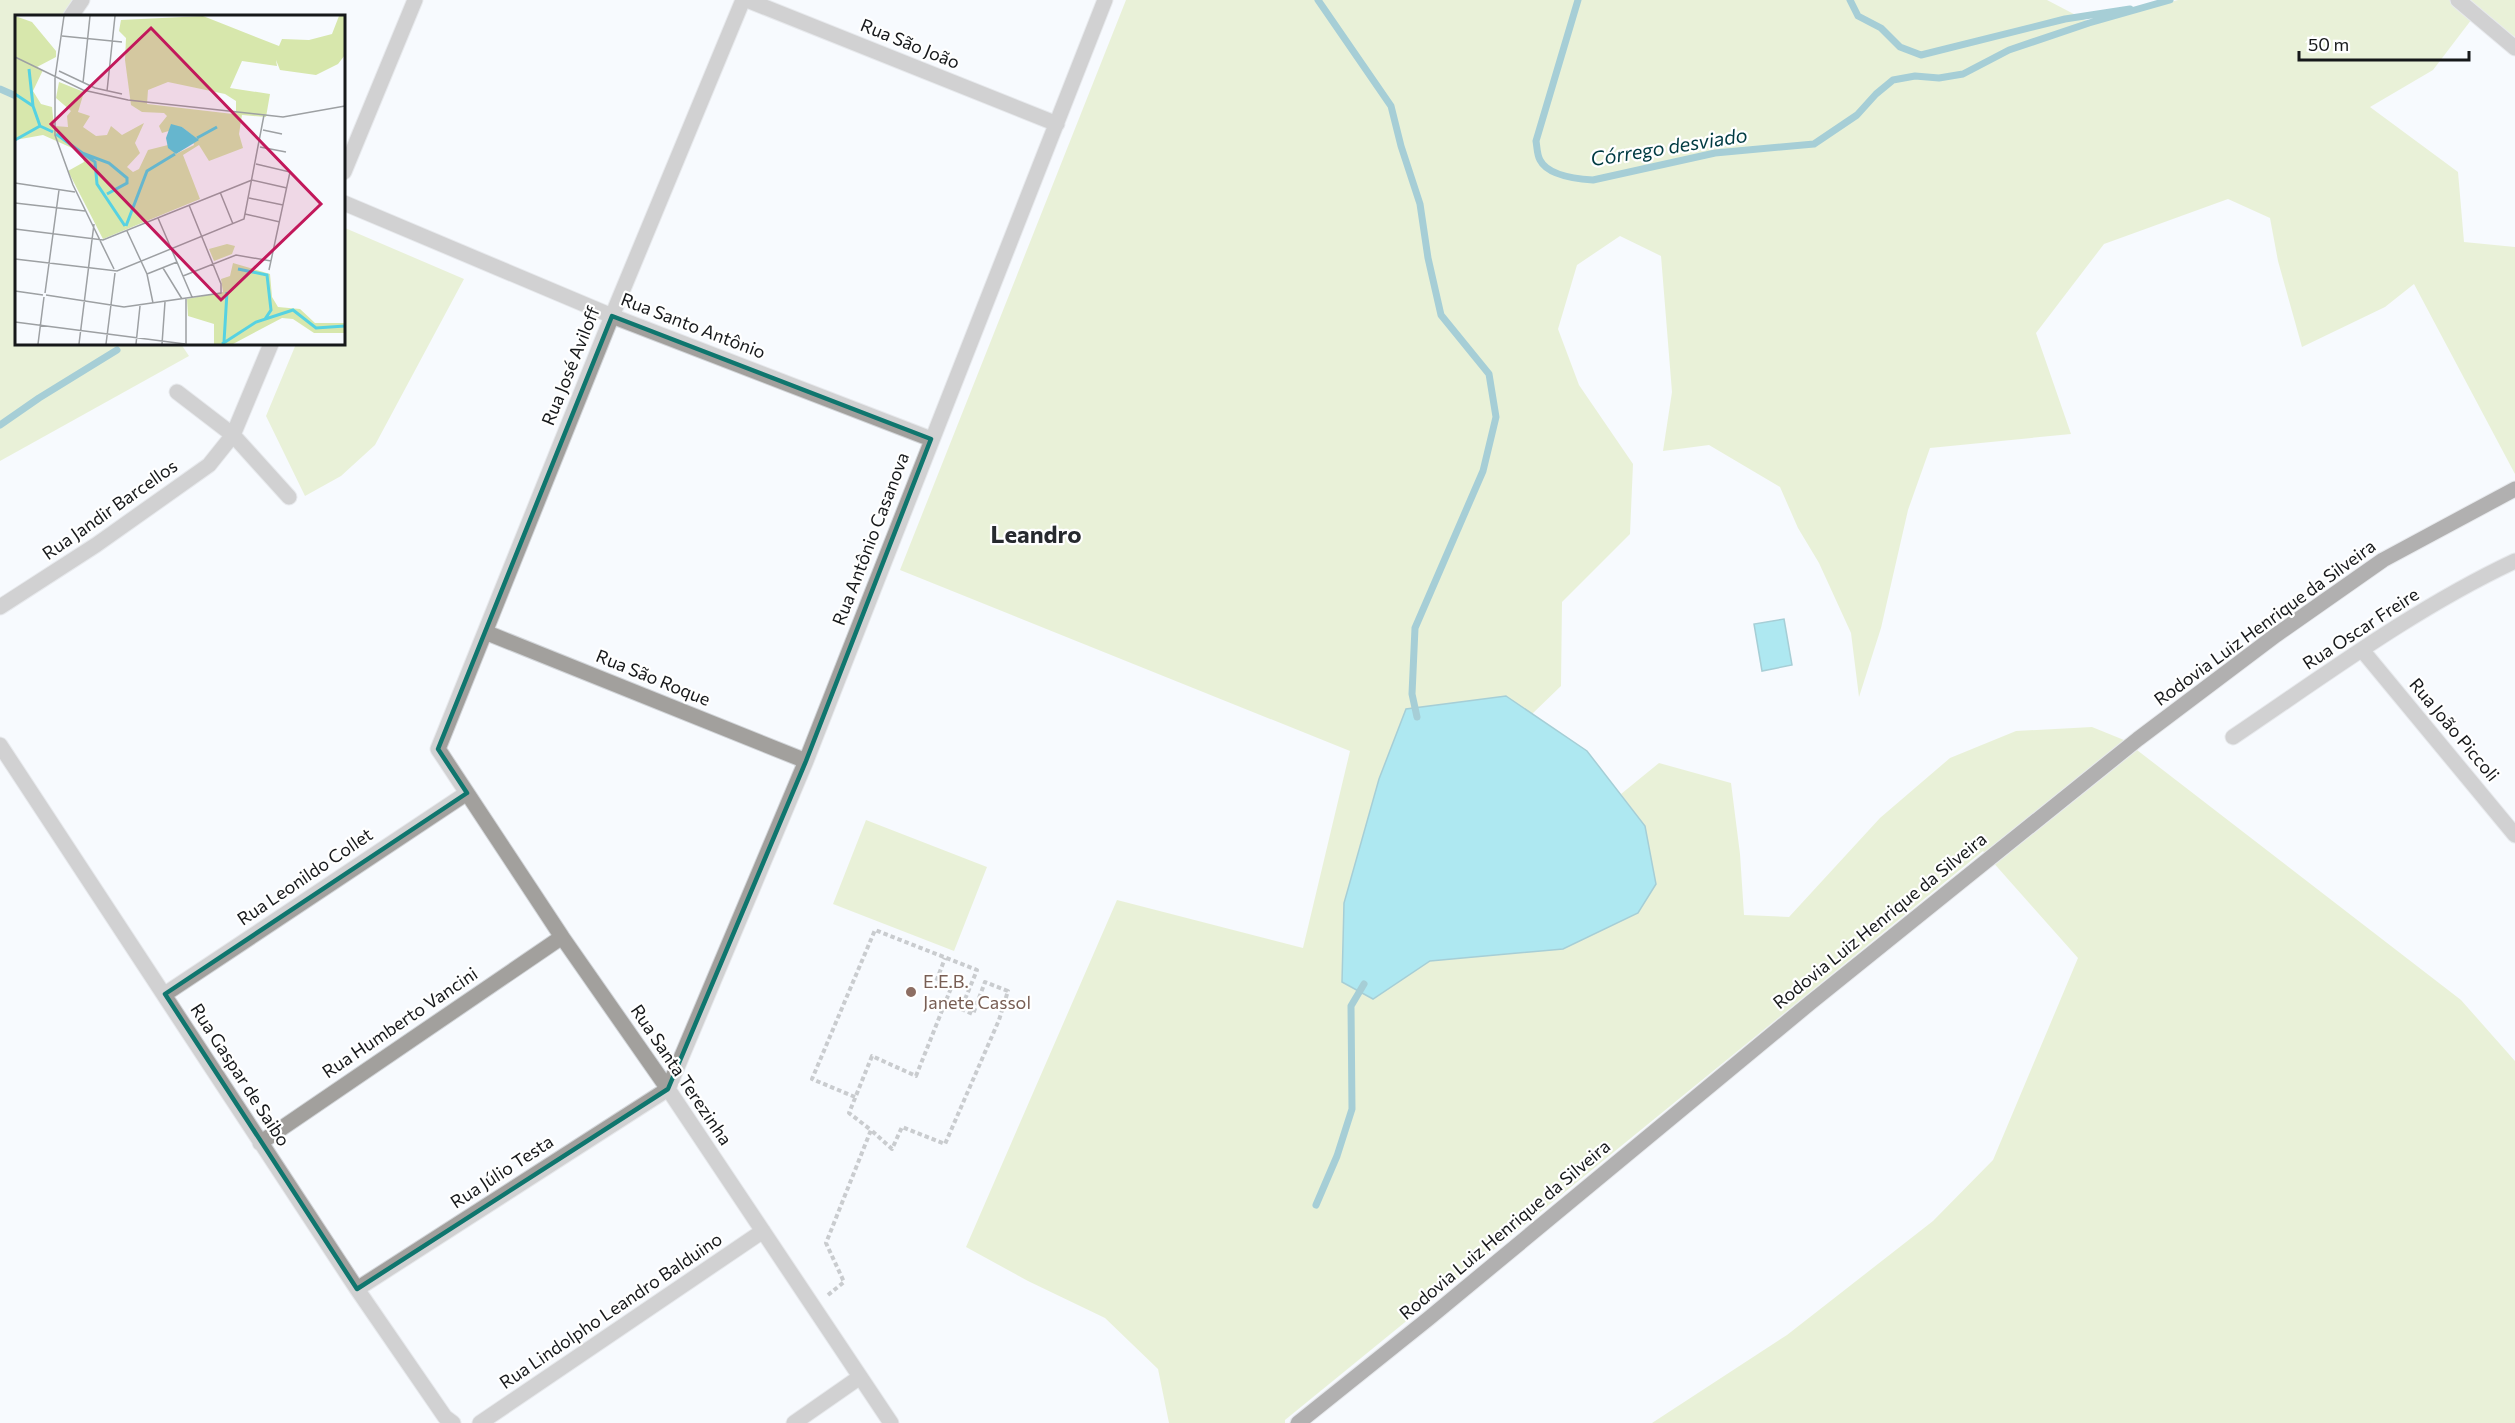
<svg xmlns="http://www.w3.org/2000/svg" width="2515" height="1423" viewBox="0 0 2515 1423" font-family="Commissioner,sans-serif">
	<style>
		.green { fill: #d7e7ac }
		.water { fill: #56d2e2; stroke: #439aa6; stroke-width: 1.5 }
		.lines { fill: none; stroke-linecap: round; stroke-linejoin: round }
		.stream { stroke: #439aa6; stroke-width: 7 }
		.minor-casing { stroke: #d3d6da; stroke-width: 17 }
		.major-casing { stroke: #d3d6da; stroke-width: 17 }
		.path { stroke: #919497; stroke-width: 4; stroke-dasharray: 4.5 3; stroke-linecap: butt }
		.minor { stroke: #a2a09d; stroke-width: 15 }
		.major { stroke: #5b5753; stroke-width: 15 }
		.marked { fill: none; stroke: #0f766e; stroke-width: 4.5; stroke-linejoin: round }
		.education-dot { fill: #8d6e63; stroke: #fff; stroke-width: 2 }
		.labels { text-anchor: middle; stroke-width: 4.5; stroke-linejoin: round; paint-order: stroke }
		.street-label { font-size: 18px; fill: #16181a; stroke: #fff }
		.education-label { font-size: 18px; fill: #785e54; stroke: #fff; text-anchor: start }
		.water-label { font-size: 20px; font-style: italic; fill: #003b42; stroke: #fff }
		.district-label { font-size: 24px; font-weight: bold; fill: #272a2f; stroke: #fff }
		.inset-river { fill: none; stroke: #56d2e2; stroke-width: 3 }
		.inset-road { fill: none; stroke: #9da0a3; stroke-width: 1.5 }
		.view { fill: #c2185b; fill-opacity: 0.15; stroke: #c2185b; stroke-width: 3 }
		.inset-edge { fill: none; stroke: #16181a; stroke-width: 3 }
	</style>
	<rect width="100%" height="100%" fill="#f7fafe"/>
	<!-- green -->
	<path class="green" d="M 0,0 L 72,0 L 64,16 L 16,16 L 16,344 L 181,344 L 189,356 L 0,461 Z
		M 1126,0 L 2047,0 L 2091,23 L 2178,0 L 2515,0 L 2515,37 L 2478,11 L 2433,70 L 2370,107 L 2458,172 L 2464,242 L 2515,247 L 2515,474 L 2414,284 L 2385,307 L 2302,347 L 2278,261 L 2270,218 L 2228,199 L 2104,244 L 2036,333 L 2071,434 L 1930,448 L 1908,510 L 1881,628 L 1859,697 L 1851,633 L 1819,563 L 1798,528 L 1780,487 L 1709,445 L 1663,451 L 1672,392 L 1661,256 L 1620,236 L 1577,265 L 1558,329 L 1579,385 L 1633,464 L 1630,534 L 1562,602 L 1561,686 L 1532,714 L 1506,696 L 1406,709 L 1379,779 L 1344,903 L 1342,982 L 1373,999 L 1430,961 L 1563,949 L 1645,826 L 1621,794 L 1659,763 L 1731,783 L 1740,854 L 1744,915 L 1789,917 L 1880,818 L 1950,758 L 2016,731 L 2092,727 L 2124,740 L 2461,1000 L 2515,1061 L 2515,1423 L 1652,1423 L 1787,1335 L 1933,1221 L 1993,1160 L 2078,958 L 1983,851 L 1285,1420 L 1285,1423 L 1169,1423 L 1158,1369 L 1105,1318 L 1028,1281 L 966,1247 L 1117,900 L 1303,948 L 1350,751 L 900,570 Z
		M 345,228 L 464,279 L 375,445 L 341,476 L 305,496 L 266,416 L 296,344 L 344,344 Z
		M 866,820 L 987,867 L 954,951 L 833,904 Z"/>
	<!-- water -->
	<path class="water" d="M 1784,619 L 1792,665 L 1762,671 L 1754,624 Z
		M 1506,696 L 1587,751 L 1645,826 L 1656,884 L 1638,913 L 1563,949 L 1430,961 L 1373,999 L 1342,982 L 1344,903 L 1379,779 L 1406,709 Z"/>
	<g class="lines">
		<!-- stream -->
		<path class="stream" d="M 1318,0 L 1391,106 L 1401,146 L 1420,204 L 1428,258 L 1441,315 L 1489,374 L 1496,417 L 1483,471 L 1415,628 L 1412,694 L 1417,717
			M 1578,0 L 1536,141 C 1537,146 1537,155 1540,160 C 1548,176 1577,179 1593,180 L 1715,153 L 1814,144 L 1857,115 L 1876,94 L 1893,80 L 1915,76 L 1939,78 L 1963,74 L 2009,50 L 2089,23 L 2170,0
			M 1850,0 L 1858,16 L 1881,28 L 1900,47 L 1921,55 L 2065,19 L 2130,9
			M 0,89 L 16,96
			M 0,425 L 39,398 L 117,350
			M 1316,1205 L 1337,1156 L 1352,1109 L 1351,1006 L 1364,984"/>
		<!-- minor casing -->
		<g class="minor-casing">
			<path id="minor" d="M 743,0 L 612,316 L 438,749 L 562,937 L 668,1089 L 891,1423
				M 747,0 L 1057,124
				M 2458,0 L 2515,48
				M 71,16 L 82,0
				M 344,172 L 415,0
				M 344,203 L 612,316 L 931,439
				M 177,392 L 233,435 L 289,497
				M 0,607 L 96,545 L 209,465 L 233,435 L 271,344
				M 485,632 L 806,761
				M 2362,650 L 2515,835
				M 2233,737 C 2325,675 2415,608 2515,561
				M 0,745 L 357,1289 L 445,1417 L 453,1423
				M 165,994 L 467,793
				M 668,1089 L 806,761 L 1105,0
				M 260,1143 L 562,937
				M 357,1289 L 668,1089
				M 480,1423 L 763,1231
				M 794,1423 L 860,1377"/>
		</g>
		<!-- major casing -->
		<g class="major-casing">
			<path id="major" d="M 1298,1423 L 1428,1319 L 1810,1003 L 2138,739 L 2276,635 L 2383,560 L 2515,489"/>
		</g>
		<!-- path -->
		<path class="path" d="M 855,1097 L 812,1079 L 875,930 L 977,970 L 961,1009 L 973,1014 L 985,982 L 1008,991 L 999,1020 L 945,1144 L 902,1127 L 892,1149 L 871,1130
			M 828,1295 L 844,1282 L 826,1243 L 871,1130 L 849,1113 L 872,1056 L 916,1076 L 951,988 L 936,982 L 945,958"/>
		<!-- minor -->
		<use href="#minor" class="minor"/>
		<!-- major -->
		<use href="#major" class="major"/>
	</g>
	<!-- marked area -->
	<path d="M0 0H2515V1423H0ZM 612,316 L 931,439 L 806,761 L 668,1089 L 357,1289 L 165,994 L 467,793 L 438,749 Z" fill="#f7fafe" fill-opacity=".55" fill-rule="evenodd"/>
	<path class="marked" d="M 612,316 L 931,439 L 806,761 L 668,1089 L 357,1289 L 165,994 L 467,793 L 438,749 Z"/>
	<!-- markers -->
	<circle class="education-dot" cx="911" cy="992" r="6"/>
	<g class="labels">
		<!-- street labels -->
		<g class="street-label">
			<text transform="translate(910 44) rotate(22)" y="6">Rua São João</text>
			<text transform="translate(693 326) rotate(21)" y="6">Rua Santo Antônio</text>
			<text transform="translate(571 366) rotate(-68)" y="6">Rua José Aviloff</text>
			<text transform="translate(110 510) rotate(-35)" y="6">Rua Jandir Barcellos</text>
			<text transform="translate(871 539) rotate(-69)" y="6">Rua Antônio Casanova</text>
			<text transform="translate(2265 623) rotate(-36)" y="6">Rodovia Luiz Henrique da Silveira</text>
			<text transform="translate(2361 629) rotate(-33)" y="6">Rua Oscar Freire</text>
			<text transform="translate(653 678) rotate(22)" y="6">Rua São Roque</text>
			<text transform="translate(2454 730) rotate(50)" y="6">Rua João Piccoli</text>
			<text transform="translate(305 877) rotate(-34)" y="6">Rua Leonildo Collet</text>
			<text transform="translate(1880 921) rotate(-39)" y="6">Rodovia Luiz Henrique da Silveira</text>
			<text transform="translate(400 1023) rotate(-34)" y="6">Rua Humberto Vancini</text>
			<text transform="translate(240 1075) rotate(57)" y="6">Rua Gaspar de Saibo</text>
			<text transform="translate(681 1075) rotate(56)" y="6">Rua Santa Terezinha</text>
			<text transform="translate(502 1172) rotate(-33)" y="6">Rua Júlio Testa</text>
			<text transform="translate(1505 1230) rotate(-40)" y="6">Rodovia Luiz Henrique da Silveira</text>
			<text transform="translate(611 1311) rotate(-34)" y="6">Rua Lindolpho Leandro Balduino</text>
		</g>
		<!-- education labels -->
		<g class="education-label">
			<text x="923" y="988">E.E.B.<tspan x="923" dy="21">Janete Cassol</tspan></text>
		</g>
		<!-- water labels -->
		<g class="water-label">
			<text transform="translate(1669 147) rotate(-9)" y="7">Córrego desviado</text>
		</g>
		<!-- district labels -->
		<g class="district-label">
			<text x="1036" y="543">Leandro</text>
		</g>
	</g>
	<!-- overview -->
	<g transform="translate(15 15)">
		<rect width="330" height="330" fill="#f7fafe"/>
		<path d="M 0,1 L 17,7 L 41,36 L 41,42 L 22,52 L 28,55 L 18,76 L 26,89 L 37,92 L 39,111 L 53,112 L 52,101 L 56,96 L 41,83 L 44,67 L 69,77 L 63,97 L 75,101 L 68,112 L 81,121 L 92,120 L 96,111 L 107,120 L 129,108 L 120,128 L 125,138 L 112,152 L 118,157 L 124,154 L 133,135 L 153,130 L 161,139 L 179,130 L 177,120 L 167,112 L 147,118 L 144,111 L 152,101 L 149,98 L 127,97 L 116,90 L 110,45 L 111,23 L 104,16 L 106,5 L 188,1 L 264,31 L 267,24 L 294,25 L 317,19 L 324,1 L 330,1 L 330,40 L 323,49 L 301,60 L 265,55 L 261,45 L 262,51 L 227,46 L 215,73 L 255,79 L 251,102 L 227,100 L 224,119 L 228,133 L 194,146 L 184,130 L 168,140 L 185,184 L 88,224 L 53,156 L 69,147 L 66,137 L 28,120 L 0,125 ZM 153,67 L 210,79 L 221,86 L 221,96 L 218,99 L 132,89 L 133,75 ZM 212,229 L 220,231 L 217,239 L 199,246 L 194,234 ZM 218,248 L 255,259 L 257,282 L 263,292 L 285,294 L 300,308 L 330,308 L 330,318 L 299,318 L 278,304 L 267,303 L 218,329 L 199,329 L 199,309 L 173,301 L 172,284 L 208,277 L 206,264 L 215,261 Z" fill="#d7e7ac" fill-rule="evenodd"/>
		<path d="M 156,109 L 167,112 L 184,125 L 161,139 L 153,133 L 151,123 Z" fill="#56d2e2"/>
		<path class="inset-river" d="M 14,54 L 18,91M 0,79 L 18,91 L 25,111 L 38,117M 41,119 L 80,147 L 82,169 L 110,211M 182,123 L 202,112M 0,125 L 25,111M 67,138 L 94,148 L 112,163 L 112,168 L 92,179M 111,211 L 132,156 L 160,139M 223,254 L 252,260 L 256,295 L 250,304M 209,327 L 212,277M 207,329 L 241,307 L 278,295 L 301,313 L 330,311"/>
		<path class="inset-road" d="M 49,1 L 40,63 L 40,120 L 58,170 L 99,254M 47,21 L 107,27M 0,42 L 68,75 L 113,85 L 268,102 L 330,91M 44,56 L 80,73 L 107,79M 68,68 L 75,1M 92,76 L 100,1M 248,115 L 267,119M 245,132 L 271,137M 241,149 L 275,157 L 254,255M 237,165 L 272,173M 0,168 L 60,177M 205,177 L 218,209M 234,183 L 268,190M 0,188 L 70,196M 230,199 L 265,207M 143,203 L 177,282M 0,214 L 88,225 L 237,165M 112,216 L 132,259 L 138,288M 0,244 L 102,256 L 229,204 L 249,100M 148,253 L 167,284M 132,259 L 162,247M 168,261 L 221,240 L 256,246M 0,276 L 28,280M 30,278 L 44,175M 31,280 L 109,292 L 206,278 L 206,269 L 174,190M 171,283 L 171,329M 0,307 L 170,329M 23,329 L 29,282M 64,329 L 79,209M 91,329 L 100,258M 121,329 L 125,291M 147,329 L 150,287"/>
		<path class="view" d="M 136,13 L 306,189 L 206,285 L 36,109 Z"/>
		<rect width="330" height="330" class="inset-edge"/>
	</g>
	<!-- scale -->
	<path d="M2299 51v9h170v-9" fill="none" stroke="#16181a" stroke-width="3"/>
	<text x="2308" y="51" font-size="18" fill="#16181a" stroke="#ffffff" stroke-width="4.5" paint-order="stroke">50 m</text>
</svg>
